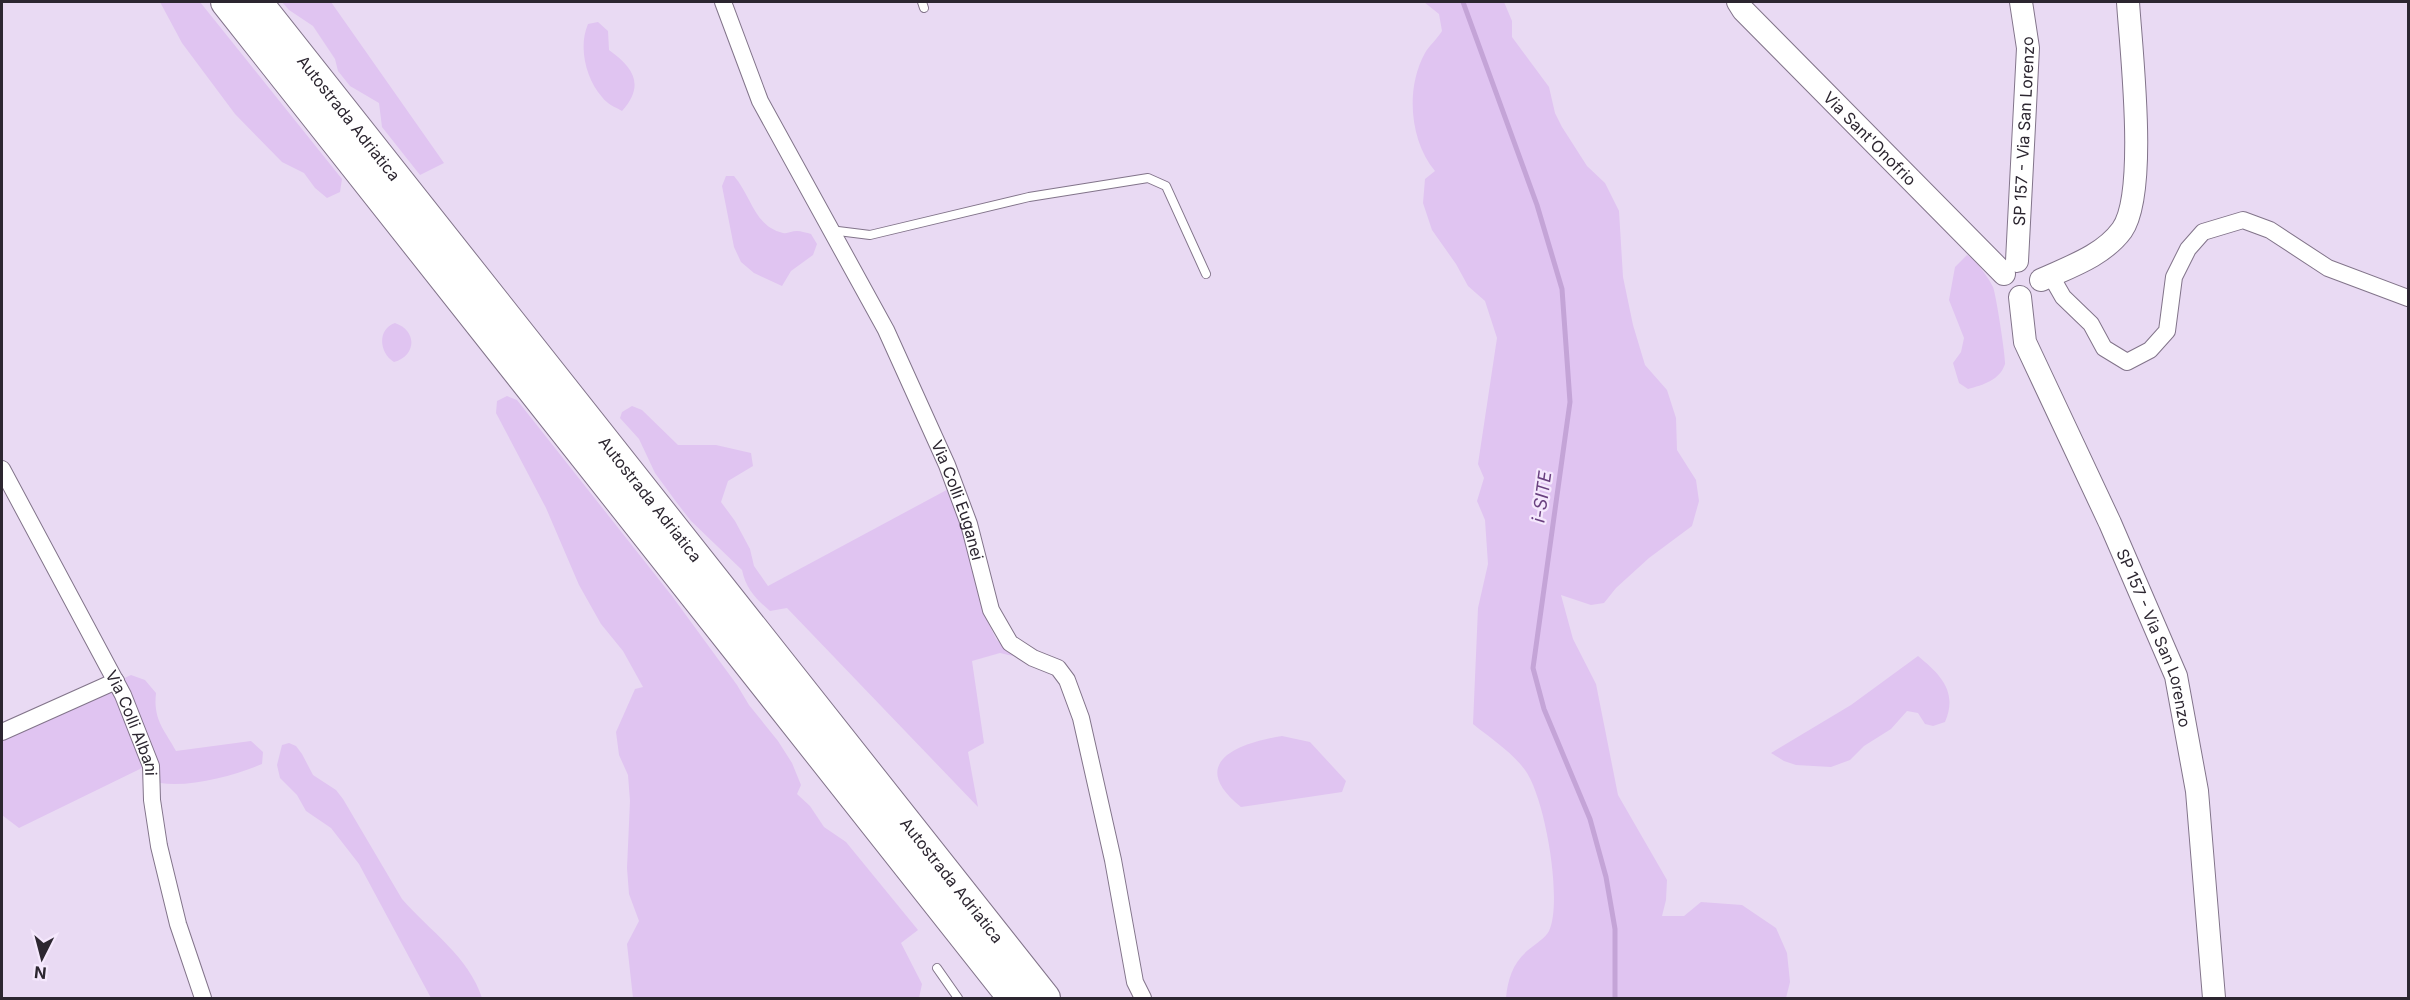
<svg xmlns="http://www.w3.org/2000/svg" width="2410" height="1000" viewBox="0 0 2410 1000" font-family="Inter,sans-serif">
	<style>
		.green { fill: #e0c4f1 }
		.lines { fill: none; stroke-linecap: round; stroke-linejoin: round }
		.stream { stroke: #c4a4d7; stroke-width: 5 }
		.lane-casing { stroke: #82748a; stroke-width: 10 }
		.street-casing { stroke: #82748a; stroke-width: 18 }
		.secondary-casing { stroke: #82748a; stroke-width: 24 }
		.highway-casing { stroke: #82748a; stroke-width: 32 }
		.lane { stroke: #fff; stroke-width: 8 }
		.street { stroke: #fff; stroke-width: 16 }
		.secondary { stroke: #fff; stroke-width: 22 }
		.highway { stroke: #fff; stroke-width: 30 }
		.labels { text-anchor: middle; stroke-width: 4.5; stroke-linejoin: round; paint-order: stroke }
		.street-label { font-size: 16px; fill: #2c2630; stroke: #f5e8fd }
		.water-label { font-size: 18px; font-style: italic; fill: #69407f; stroke: #f5e8fd }
	</style>
	<rect width="100%" height="100%" fill="#e9daf3"/>
	<!-- green -->
	<path class="green" d="M 160,2 L 200,2 L 342,179 L 340,192 L 327,198 L 315,188 L 304,173 L 282,162 L 235,114 L 182,43 Z
		M 282,2 L 331,2 L 444,163 L 420,175 L 382,127 L 379,103 L 350,86 L 338,71 L 335,59 L 313,26 L 289,10 Z
		M 1424,2 L 1504,2 L 1512,21 L 1512,37 L 1549,87 L 1555,113 L 1562,127 L 1587,166 L 1605,183 L 1619,211 L 1623,277 L 1633,325 L 1645,365 L 1667,390 L 1676,418 L 1677,450 L 1696,480 L 1699,501 L 1692,526 L 1649,558 L 1616,588 L 1604,603 L 1591,605 L 1561,595 L 1573,639 L 1596,684 L 1618,795 L 1667,880 L 1666,900 L 1662,916 L 1684,916 L 1701,902 L 1742,905 L 1776,928 L 1787,953 L 1790,982 L 1786,998 L 1506,998 C 1508,977 1514,960 1532,947 C 1537,943 1546,937 1549,931 C 1563,901 1545,797 1525,770 C 1512,752 1490,738 1473,724 L 1478,608 L 1488,564 L 1485,520 L 1477,501 L 1484,478 L 1478,464 L 1497,338 L 1485,301 L 1468,286 L 1456,264 L 1432,230 L 1423,203 L 1425,179 L 1435,171 C 1410,141 1405,89 1425,53 C 1429,46 1437,39 1442,31 L 1439,14 Z
		M 598,22 L 608,31 L 609,50 C 634,68 645,85 622,111 C 615,107 607,104 602,97 C 586,79 578,47 588,24 Z
		M 726,176 L 734,176 C 752,197 754,226 783,233 C 788,234 791,231 797,231 C 801,231 807,233 811,234 L 817,244 L 813,255 L 791,271 L 782,286 L 754,273 L 741,262 L 734,247 L 722,186 Z
		M 1967,255 C 1975,259 1989,278 1993,287 C 1996,294 2006,359 2005,364 C 2000,380 1983,385 1968,389 L 1959,383 L 1953,363 L 1961,352 L 1964,338 L 1949,300 L 1955,267 Z
		M 395,323 C 418,331 416,356 394,362 C 379,353 377,329 395,323 Z
		M 507,396 L 517,400 L 672,596 L 737,685 L 749,705 L 778,741 L 792,763 L 801,785 L 797,794 L 810,806 L 824,827 L 846,842 L 918,930 L 901,943 L 922,984 L 919,998 L 633,998 L 627,944 L 639,921 L 629,894 L 627,868 L 630,801 L 628,775 L 619,755 L 616,732 L 635,689 L 643,687 L 623,651 L 601,624 L 579,585 L 546,508 L 496,413 L 497,401 Z
		M 632,406 L 642,410 L 678,445 L 716,445 L 751,453 L 753,466 L 728,481 L 721,502 L 735,521 L 750,549 L 754,566 L 768,586 L 954,486 L 986,618 L 996,639 L 1013,656 L 1000,653 L 972,661 L 984,743 L 968,752 L 978,807 L 787,608 L 770,611 C 756,599 746,589 742,570 L 691,521 L 677,503 L 655,473 L 639,439 L 620,418 L 622,412 Z
		M 1918,656 C 1941,675 1958,692 1945,722 L 1933,726 L 1925,724 L 1918,713 L 1907,711 L 1891,729 L 1864,746 L 1850,760 L 1831,767 L 1796,765 L 1784,761 L 1771,753 L 1851,705 Z
		M 131,675 L 145,680 L 156,693 C 153,720 164,729 176,751 L 251,741 L 263,752 L 262,764 C 231,777 179,791 147,780 L 142,768 L 19,828 L 2,815 L 2,734 Z
		M 1282,736 L 1310,742 L 1346,781 L 1342,792 L 1241,807 C 1186,763 1238,743 1282,736 Z
		M 289,743 L 296,746 L 302,754 L 313,775 L 336,790 L 343,799 L 402,899 C 430,931 469,957 482,998 L 431,998 L 359,864 L 331,828 L 306,811 L 297,795 L 280,778 L 277,765 L 282,745 Z"/>
	<g class="lines">
		<!-- stream -->
		<path class="stream" d="M 1463,2 L 1537,205 L 1562,289 L 1570,402 L 1533,668 L 1544,709 L 1590,819 L 1606,877 L 1615,929 L 1615,998"/>
		<!-- lane casing -->
		<g class="lane-casing">
			<path id="lane" d="M 922,2 L 924,8
				M 830,230 L 870,235 L 1029,197 L 1148,178 L 1166,186 L 1206,274
				M 937,968 L 958,998"/>
		</g>
		<!-- street casing -->
		<g class="street-casing">
			<g id="street">
				<path id="s1" d="M 723,2 L 760,101 L 886,330 L 947,465 L 969,524 L 991,610 L 1010,643 L 1033,658 L 1058,668 L 1067,680 L 1081,718 L 1113,860 L 1135,982 L 1143,998"/>
				<path d="M 2051,276 L 2063,297 L 2091,324 L 2104,348 L 2127,362 L 2150,350 L 2167,331 L 2174,277 L 2188,249 L 2203,232 L 2243,220 L 2270,230 L 2328,268 L 2408,298"/>
				<path id="s2" d="M 2,469 L 123,695 L 151,766 L 152,800 L 159,846 L 178,924 L 203,998"/>
				<path d="M 2,732 L 116,681"/>
			</g>
		</g>
		<!-- secondary casing -->
		<g class="secondary-casing">
			<g id="secondary">
				<path id="s3" d="M 1738,2 L 1743,10 L 2004,274"/>
				<path id="s4" d="M 2017,261 L 2028,48 L 2021,2"/>
				<path d="M 2041,280 C 2069,267 2103,256 2122,230 C 2148,193 2131,50 2128,2"/>
				<path id="s5" d="M 2020,297 L 2025,342 L 2110,523 L 2176,676 L 2197,791 L 2214,998"/>
			</g>
		</g>
		<!-- highway casing -->
		<g class="highway-casing">
			<g id="highway">
				<path d="M 226,2 L 1013,998"/>
				<path id="s6" d="M 257,2 L 1045,998"/>
			</g>
		</g>
		<!-- lane -->
		<use href="#lane" class="lane"/>
		<!-- street -->
		<use href="#street" class="street"/>
		<!-- secondary -->
		<use href="#secondary" class="secondary"/>
		<!-- highway -->
		<use href="#highway" class="highway"/>
	</g>
	<g class="labels">
		<!-- street labels -->
		<g class="street-label">
			<text dy="6" stroke="none"><textPath href="#s6" startOffset="148">Autostrada Adriatica</textPath></text>
			<text dy="6" stroke="none"><textPath href="#s4" startOffset="130">SP 157 - Via San Lorenzo</textPath></text>
			<text dy="6" stroke="none"><textPath href="#s3" startOffset="190">Via Sant'Onofrio</textPath></text>
			<text dy="6" stroke="none"><textPath href="#s6" startOffset="634">Autostrada Adriatica</textPath></text>
			<text dy="6" stroke="none"><textPath href="#s1" startOffset="552">Via Colli Euganei</textPath></text>
			<text dy="6" stroke="none"><textPath href="#s5" startOffset="369">SP 157 - Via San Lorenzo</textPath></text>
			<text dy="6" stroke="none"><textPath href="#s2" startOffset="286">Via Colli Albani</textPath></text>
			<text dy="6" stroke="none"><textPath href="#s6" startOffset="1120">Autostrada Adriatica</textPath></text>
		</g>
		<!-- water labels -->
		<g class="water-label">
			<text transform="translate(1542 497) rotate(-82)" y="6">i-SITE</text>
		</g>
	</g>
	<!-- border -->
	<rect width="2410" height="1000" fill="none" stroke="#2c2630" stroke-width="6"/>
	<!-- north arrow -->
	<g transform="translate(42 958) rotate(186)" stroke="#f5e8fd" stroke-width="4.5" paint-order="stroke">
	<path d="M0-4.5L10 22L0 15L-10 22Z" fill="#2c2630"/>
	<text y="-9" font-size="16" font-weight="bold" text-anchor="middle" fill="#2c2630">N</text>
	</g>
</svg>
